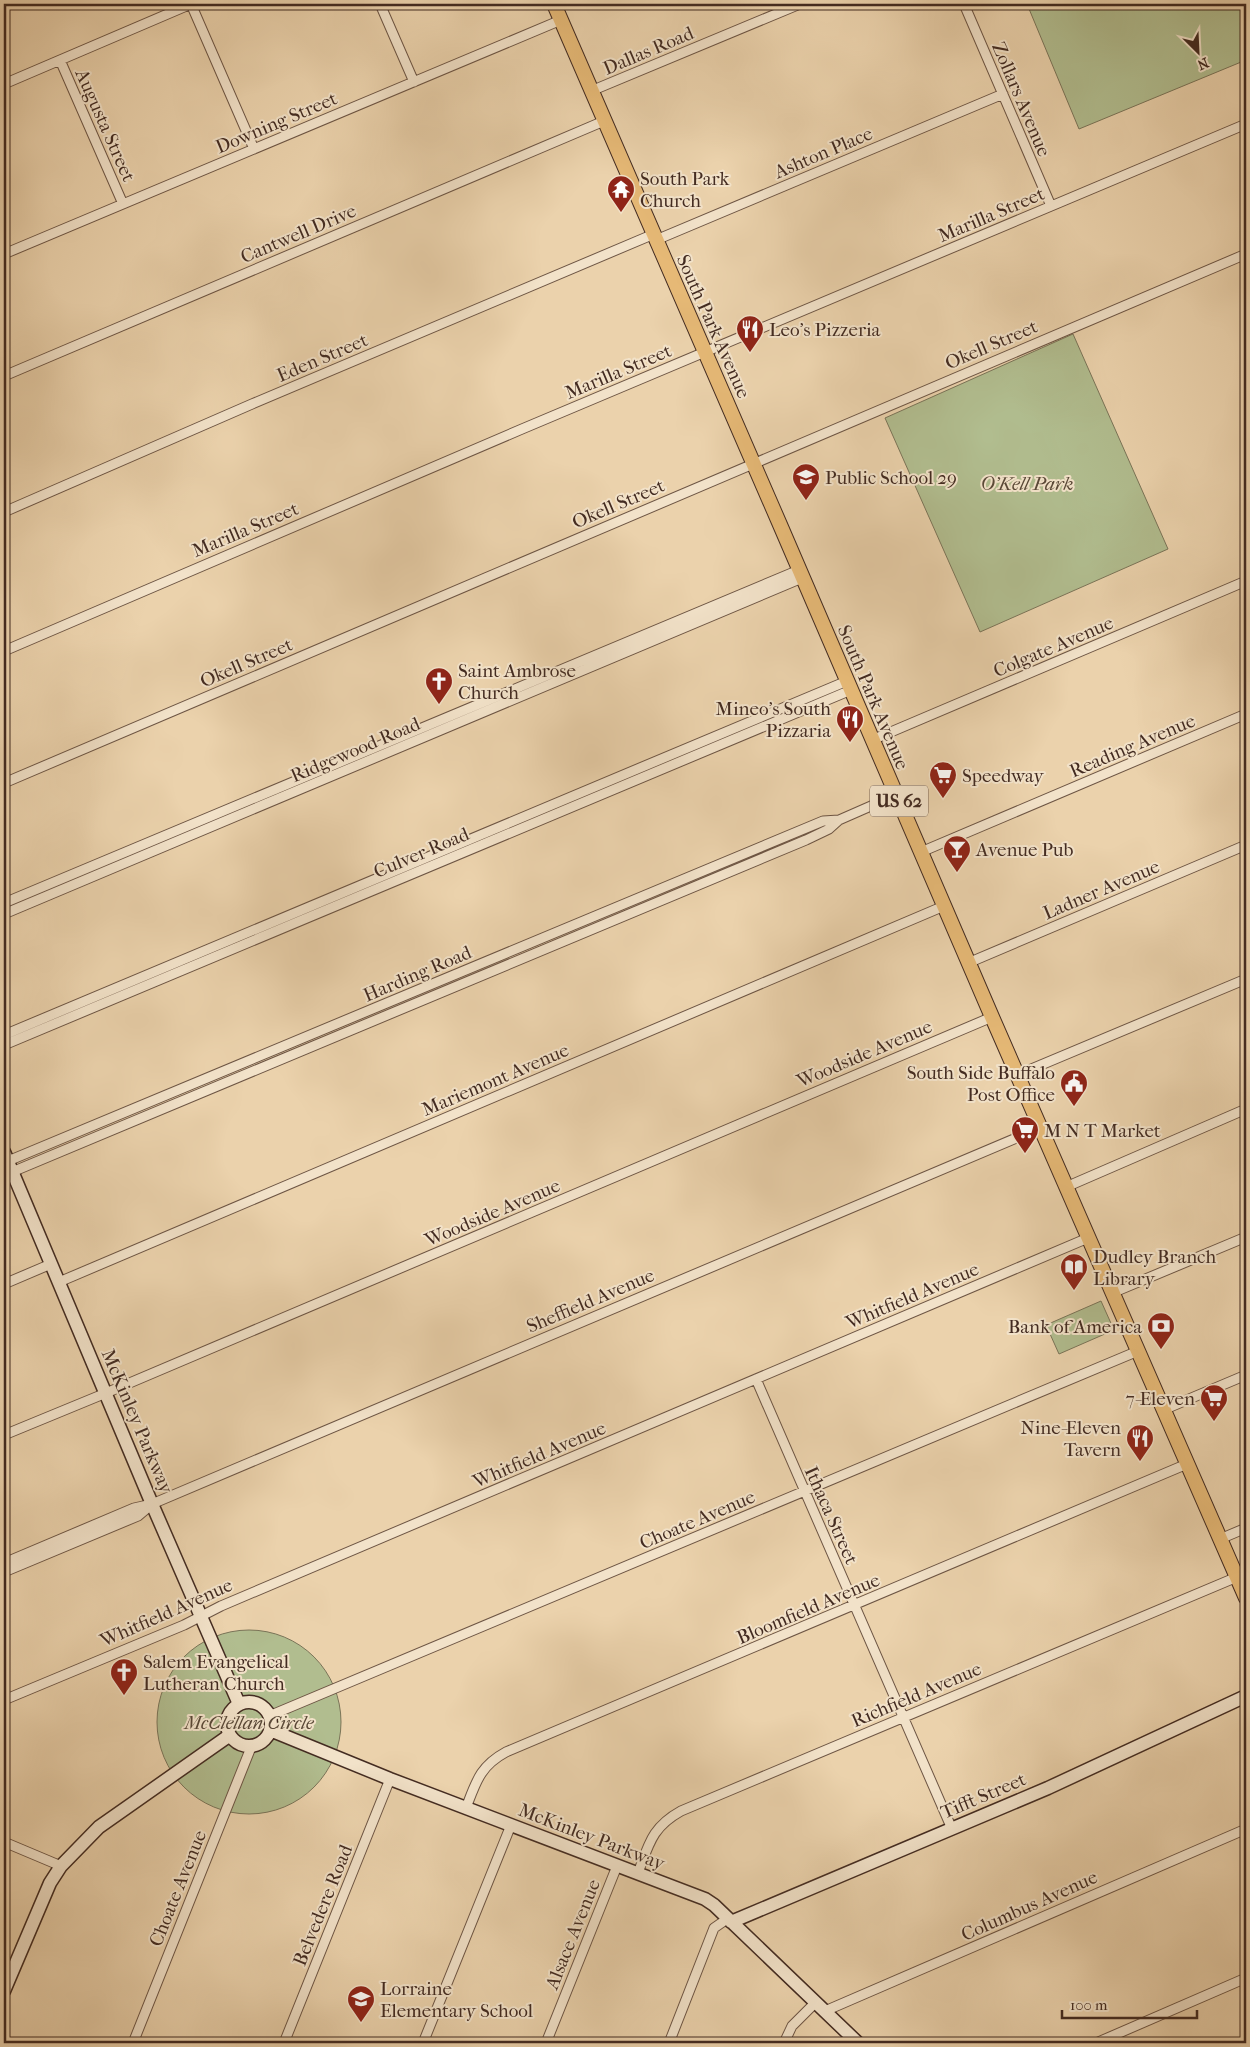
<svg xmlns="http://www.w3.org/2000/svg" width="1250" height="2047" viewBox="0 0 1250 2047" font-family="'IM FELL French Canon',serif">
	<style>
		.green { fill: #b1bd8f; stroke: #7a7458 }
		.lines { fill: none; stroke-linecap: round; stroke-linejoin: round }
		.street-casing { stroke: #6d5544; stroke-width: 11 }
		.secondary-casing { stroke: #432b21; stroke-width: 15 }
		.primary-casing { stroke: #432b21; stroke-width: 16 }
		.street { stroke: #f2e2c9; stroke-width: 9 }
		.secondary { stroke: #f2e2c9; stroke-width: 12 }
		.primary { stroke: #e6b976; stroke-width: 14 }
		.labels { text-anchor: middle; stroke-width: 4; stroke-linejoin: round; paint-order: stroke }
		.shield { fill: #f2e2c9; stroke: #786253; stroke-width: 1 }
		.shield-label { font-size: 18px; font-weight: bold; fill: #432b21 }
		.street-label { font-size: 19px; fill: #432b21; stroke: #f2e2c9 }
		.poi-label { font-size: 19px; fill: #432b21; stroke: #f2e2c9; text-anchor: start }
		.park-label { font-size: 19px; font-style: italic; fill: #594837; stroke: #f2e2c9 }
	</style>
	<rect width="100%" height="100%" fill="#ebd2ac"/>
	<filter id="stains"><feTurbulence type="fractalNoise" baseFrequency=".004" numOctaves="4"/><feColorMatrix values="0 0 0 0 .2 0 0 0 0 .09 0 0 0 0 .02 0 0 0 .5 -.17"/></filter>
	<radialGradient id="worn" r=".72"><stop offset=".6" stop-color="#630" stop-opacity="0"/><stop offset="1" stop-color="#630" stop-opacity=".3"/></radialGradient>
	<!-- green -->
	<path class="green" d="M 1027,4 L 1243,4 L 1246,11 L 1246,60 L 1079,129 Z
		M 1073,334 L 1168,549 L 980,632 L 885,418 Z
		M 1101,1301 L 1114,1330 L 1059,1354 L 1046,1325 Z
		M157 1722a92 92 0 1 1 184 0a92 92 0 1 1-184 0Z"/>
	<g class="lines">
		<!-- street casing -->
		<g class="street-casing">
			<path id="street" d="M 380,4 L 414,82
				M 964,4 L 1051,206
				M 60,60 L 123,204
				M 4,84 L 191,4 L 254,149
				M 591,91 L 800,4
				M 656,240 L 1003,94
				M 4,254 L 561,20
				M 4,376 L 604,121
				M 4,512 L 252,404 L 654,234
				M 4,651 L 522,429 L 1246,124
				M 872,740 L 1246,581
				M 4,783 L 1246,254
				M 921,852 L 1246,714
				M 4,903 L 799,570
				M 4,914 L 802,578
				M 968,963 L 1246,845
				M 4,1035 L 847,681
				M 4,1045 L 851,690
				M 1017,1075 L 1246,979
				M 8,1161 L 823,821 L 839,820
				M 12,1172 L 806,840 L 829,829 L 839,820 L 896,795
				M 1066,1187 L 1246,1109
				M 59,1282 L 944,906
				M 4,1284 L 51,1264
				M 1112,1293 L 1246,1237
				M 756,1379 L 952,1829
				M 1163,1410 L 1246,1375
				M 4,1435 L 106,1393 L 992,1017
				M 1220,1539 L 1246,1528
				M 4,1563 L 134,1508 L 152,1504 L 1040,1128
				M 4,1572 L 138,1516 L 151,1505
				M 4,1700 L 184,1625 L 221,1606 L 1088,1238
				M 269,1716 L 1138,1351
				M 466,1808 C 476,1782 480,1766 506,1752 L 1187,1464
				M 4,1842 L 61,1866
				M 638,1873 C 649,1844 652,1827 681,1811 L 1237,1577
				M 825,2011 L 1246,1829
				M 133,2043 L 252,1745
				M 284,2043 L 390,1779
				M 423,2043 L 511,1825
				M 546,2043 L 617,1866
				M 669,2043 L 714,1928 L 727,1919
				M 784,2043 L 792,2026 L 815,2003
				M 1096,2043 L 1246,1978"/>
		</g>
		<!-- secondary casing -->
		<g class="secondary-casing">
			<path id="secondary" d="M 4,1152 L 152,1504 L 239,1704
				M227 1724a22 22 0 1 1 44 0a22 22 0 1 1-44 0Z
				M 270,1730 L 390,1779 L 705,1899 L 714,1905 L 858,2043
				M 731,1922 L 1048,1788 L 1246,1696
				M 4,1991 L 50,1883 L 61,1866 L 99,1827 L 230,1735"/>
		</g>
		<!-- primary casing -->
		<g class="primary-casing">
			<path id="primary" d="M 554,4 L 781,527 L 992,1017 L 1246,1598"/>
		</g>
		<!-- street -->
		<use href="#street" class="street"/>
		<!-- secondary -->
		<use href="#secondary" class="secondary"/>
		<!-- primary -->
		<use href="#primary" class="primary"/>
	</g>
	<!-- icons -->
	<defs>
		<g id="temple-pin" transform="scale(1.4375)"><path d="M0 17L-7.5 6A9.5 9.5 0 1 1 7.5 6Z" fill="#8f2418" stroke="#f2e2c9"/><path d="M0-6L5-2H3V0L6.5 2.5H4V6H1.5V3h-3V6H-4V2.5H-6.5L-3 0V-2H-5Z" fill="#fff"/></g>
		<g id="restaurant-pin" transform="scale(1.4375)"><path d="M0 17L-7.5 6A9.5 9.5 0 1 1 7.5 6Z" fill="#8f2418" stroke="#f2e2c9"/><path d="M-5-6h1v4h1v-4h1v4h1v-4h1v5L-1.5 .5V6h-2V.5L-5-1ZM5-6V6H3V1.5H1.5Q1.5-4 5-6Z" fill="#fff"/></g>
		<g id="school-pin" transform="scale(1.4375)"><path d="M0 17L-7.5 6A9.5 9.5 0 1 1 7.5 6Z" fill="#8f2418" stroke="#f2e2c9"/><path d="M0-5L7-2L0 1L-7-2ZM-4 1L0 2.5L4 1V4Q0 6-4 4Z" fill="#fff"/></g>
		<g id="church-pin" transform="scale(1.4375)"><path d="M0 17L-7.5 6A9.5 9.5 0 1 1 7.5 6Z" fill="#8f2418" stroke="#f2e2c9"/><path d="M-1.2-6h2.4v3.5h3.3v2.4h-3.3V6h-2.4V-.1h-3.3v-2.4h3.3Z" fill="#fff"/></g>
		<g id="supermarket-pin" transform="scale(1.4375)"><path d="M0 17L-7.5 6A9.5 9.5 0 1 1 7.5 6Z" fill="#8f2418" stroke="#f2e2c9"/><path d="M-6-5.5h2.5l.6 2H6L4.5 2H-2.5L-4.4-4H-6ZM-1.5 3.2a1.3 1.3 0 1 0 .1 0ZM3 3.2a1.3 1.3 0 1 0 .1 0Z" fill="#fff"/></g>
		<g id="bar-pin" transform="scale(1.4375)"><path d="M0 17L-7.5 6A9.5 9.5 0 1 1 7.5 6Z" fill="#8f2418" stroke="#f2e2c9"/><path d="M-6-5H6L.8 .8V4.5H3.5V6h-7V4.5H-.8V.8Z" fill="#fff"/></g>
		<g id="civic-pin" transform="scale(1.4375)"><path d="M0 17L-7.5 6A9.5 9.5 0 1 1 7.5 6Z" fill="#8f2418" stroke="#f2e2c9"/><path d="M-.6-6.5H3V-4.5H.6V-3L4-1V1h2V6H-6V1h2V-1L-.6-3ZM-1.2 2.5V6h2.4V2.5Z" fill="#fff"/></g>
		<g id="library-pin" transform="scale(1.4375)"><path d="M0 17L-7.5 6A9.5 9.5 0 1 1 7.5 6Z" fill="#8f2418" stroke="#f2e2c9"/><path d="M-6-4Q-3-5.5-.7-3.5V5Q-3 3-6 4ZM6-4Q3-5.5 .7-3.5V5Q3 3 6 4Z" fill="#fff"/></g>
		<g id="bank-pin" transform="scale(1.4375)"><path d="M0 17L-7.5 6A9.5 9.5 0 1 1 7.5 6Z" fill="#8f2418" stroke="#f2e2c9"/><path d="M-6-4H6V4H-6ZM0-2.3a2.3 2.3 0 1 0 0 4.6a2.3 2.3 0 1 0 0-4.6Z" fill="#fff"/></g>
	</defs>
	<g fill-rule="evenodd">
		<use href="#temple-pin" x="621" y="189"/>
		<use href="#restaurant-pin" x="750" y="329"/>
		<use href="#school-pin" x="806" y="477"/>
		<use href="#church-pin" x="439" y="681"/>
		<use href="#restaurant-pin" x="850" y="719"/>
		<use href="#supermarket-pin" x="943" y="775"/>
		<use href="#bar-pin" x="957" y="849"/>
		<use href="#civic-pin" x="1074" y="1083"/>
		<use href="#supermarket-pin" x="1025" y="1130"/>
		<use href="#library-pin" x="1074" y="1267"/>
		<use href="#bank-pin" x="1161" y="1326"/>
		<use href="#supermarket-pin" x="1214" y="1398"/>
		<use href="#restaurant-pin" x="1140" y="1438"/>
		<use href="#church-pin" x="124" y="1672"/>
		<use href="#school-pin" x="361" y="1999"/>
	</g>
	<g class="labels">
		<!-- shield labels -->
		<rect class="shield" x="870" y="785.5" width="58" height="31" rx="4"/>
		<g class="shield-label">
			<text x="899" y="807">US 62</text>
		</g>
		<!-- street labels -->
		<g class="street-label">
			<text transform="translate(648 50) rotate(-23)" y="7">Dallas Road</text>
			<text transform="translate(1022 99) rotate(67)" y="7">Zollars Avenue</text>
			<text transform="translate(276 122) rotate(-23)" y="7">Downing Street</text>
			<text transform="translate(106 125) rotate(66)" y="7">Augusta Street</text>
			<text transform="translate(823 152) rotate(-23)" y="7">Ashton Place</text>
			<text transform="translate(991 214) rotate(-23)" y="7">Marilla Street</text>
			<text transform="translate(298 233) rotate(-23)" y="7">Cantwell Drive</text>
			<text transform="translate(714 326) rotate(66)" y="7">South Park Avenue</text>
			<text transform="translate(991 344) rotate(-23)" y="7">Okell Street</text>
			<text transform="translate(322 357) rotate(-23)" y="7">Eden Street</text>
			<text transform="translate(618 371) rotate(-23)" y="7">Marilla Street</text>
			<text transform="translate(618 503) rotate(-23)" y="7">Okell Street</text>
			<text transform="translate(245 529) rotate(-23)" y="7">Marilla Street</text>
			<text transform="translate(1053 646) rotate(-23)" y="7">Colgate Avenue</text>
			<text transform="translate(246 662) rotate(-23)" y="7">Okell Street</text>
			<text transform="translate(874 697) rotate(67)" y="7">South Park Avenue</text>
			<text transform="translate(1132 745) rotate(-23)" y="7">Reading Avenue</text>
			<text transform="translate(355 749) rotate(-23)" y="7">Ridgewood Road</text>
			<text transform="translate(421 852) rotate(-23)" y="7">Culver Road</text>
			<text transform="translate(1101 889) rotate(-23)" y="7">Ladner Avenue</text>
			<text transform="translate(417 973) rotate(-23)" y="7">Harding Road</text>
			<text transform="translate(864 1053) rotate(-23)" y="7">Woodside Avenue</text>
			<text transform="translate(495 1079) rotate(-23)" y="7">Mariemont Avenue</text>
			<text transform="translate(492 1212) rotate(-23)" y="7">Woodside Avenue</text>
			<text transform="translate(912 1295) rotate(-23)" y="7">Whitfield Avenue</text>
			<text transform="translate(590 1300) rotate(-23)" y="7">Sheffield Avenue</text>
			<text transform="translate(138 1421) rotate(67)" y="7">McKinley Parkway</text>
			<text transform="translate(539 1454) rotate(-23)" y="7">Whitfield Avenue</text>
			<text transform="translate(832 1515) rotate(66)" y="7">Ithaca Street</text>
			<text transform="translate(697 1519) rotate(-23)" y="7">Choate Avenue</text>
			<text transform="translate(808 1608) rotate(-23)" y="7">Bloomfield Avenue</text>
			<text transform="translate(166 1612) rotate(-24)" y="7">Whitfield Avenue</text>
			<text transform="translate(916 1694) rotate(-23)" y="7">Richfield Avenue</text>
			<text transform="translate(983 1795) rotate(-23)" y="7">Tifft Street</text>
			<text transform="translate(592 1836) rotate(21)" y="7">McKinley Parkway</text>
			<text transform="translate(177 1888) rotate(-68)" y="7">Choate Avenue</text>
			<text transform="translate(322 1905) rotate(-68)" y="7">Belvedere Road</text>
			<text transform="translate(1029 1905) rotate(-24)" y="7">Columbus Avenue</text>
			<text transform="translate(572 1934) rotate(-68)" y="7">Alsace Avenue</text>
		</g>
		<!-- poi labels -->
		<g class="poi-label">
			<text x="640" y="185">South Park<tspan x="640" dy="22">Church</tspan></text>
			<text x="769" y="336">Leo's Pizzeria</text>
			<text x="825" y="484">Public School 29</text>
			<text x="458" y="677">Saint Ambrose<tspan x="458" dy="22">Church</tspan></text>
			<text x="831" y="715" text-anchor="end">Mineo's South<tspan x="831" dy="22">Pizzaria</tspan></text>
			<text x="962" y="782">Speedway</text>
			<text x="976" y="856">Avenue Pub</text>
			<text x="1055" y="1079" text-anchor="end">South Side Buffalo<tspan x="1055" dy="22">Post Office</tspan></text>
			<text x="1044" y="1137">M N T Market</text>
			<text x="1093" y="1263">Dudley Branch<tspan x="1093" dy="22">Library</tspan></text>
			<text x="1142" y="1333" text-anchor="end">Bank of America</text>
			<text x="1195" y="1405" text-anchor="end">7-Eleven</text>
			<text x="1121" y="1434" text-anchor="end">Nine-Eleven<tspan x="1121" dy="22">Tavern</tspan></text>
			<text x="143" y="1668">Salem Evangelical<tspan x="143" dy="22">Lutheran Church</tspan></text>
			<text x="380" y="1995">Lorraine<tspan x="380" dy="22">Elementary School</tspan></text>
		</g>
		<!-- park labels -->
		<g class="park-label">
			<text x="1027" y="490">O'Kell Park</text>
			<text x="249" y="1729">McClellan Circle</text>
		</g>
	</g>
	<!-- margin -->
	<rect width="1250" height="2047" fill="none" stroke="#ebd2ac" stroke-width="20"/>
	<rect x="5" y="5" width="1240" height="2037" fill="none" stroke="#432b21" stroke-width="2.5"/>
	<rect x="10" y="10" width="1230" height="2027" fill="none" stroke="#432b21"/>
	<!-- north arrow -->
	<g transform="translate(1198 52) rotate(156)" stroke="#f2e2c9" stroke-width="4" paint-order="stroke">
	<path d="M0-4L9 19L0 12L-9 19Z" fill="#432b21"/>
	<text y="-8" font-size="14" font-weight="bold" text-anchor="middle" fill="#432b21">N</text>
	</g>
	<!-- scale -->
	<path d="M1062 2010v8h135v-8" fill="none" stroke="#432b21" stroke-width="2.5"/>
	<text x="1070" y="2010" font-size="15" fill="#432b21" stroke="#f2e2c9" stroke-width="4" paint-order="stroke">100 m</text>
	<rect width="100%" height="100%" filter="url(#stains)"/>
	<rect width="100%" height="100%" fill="url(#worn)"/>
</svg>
